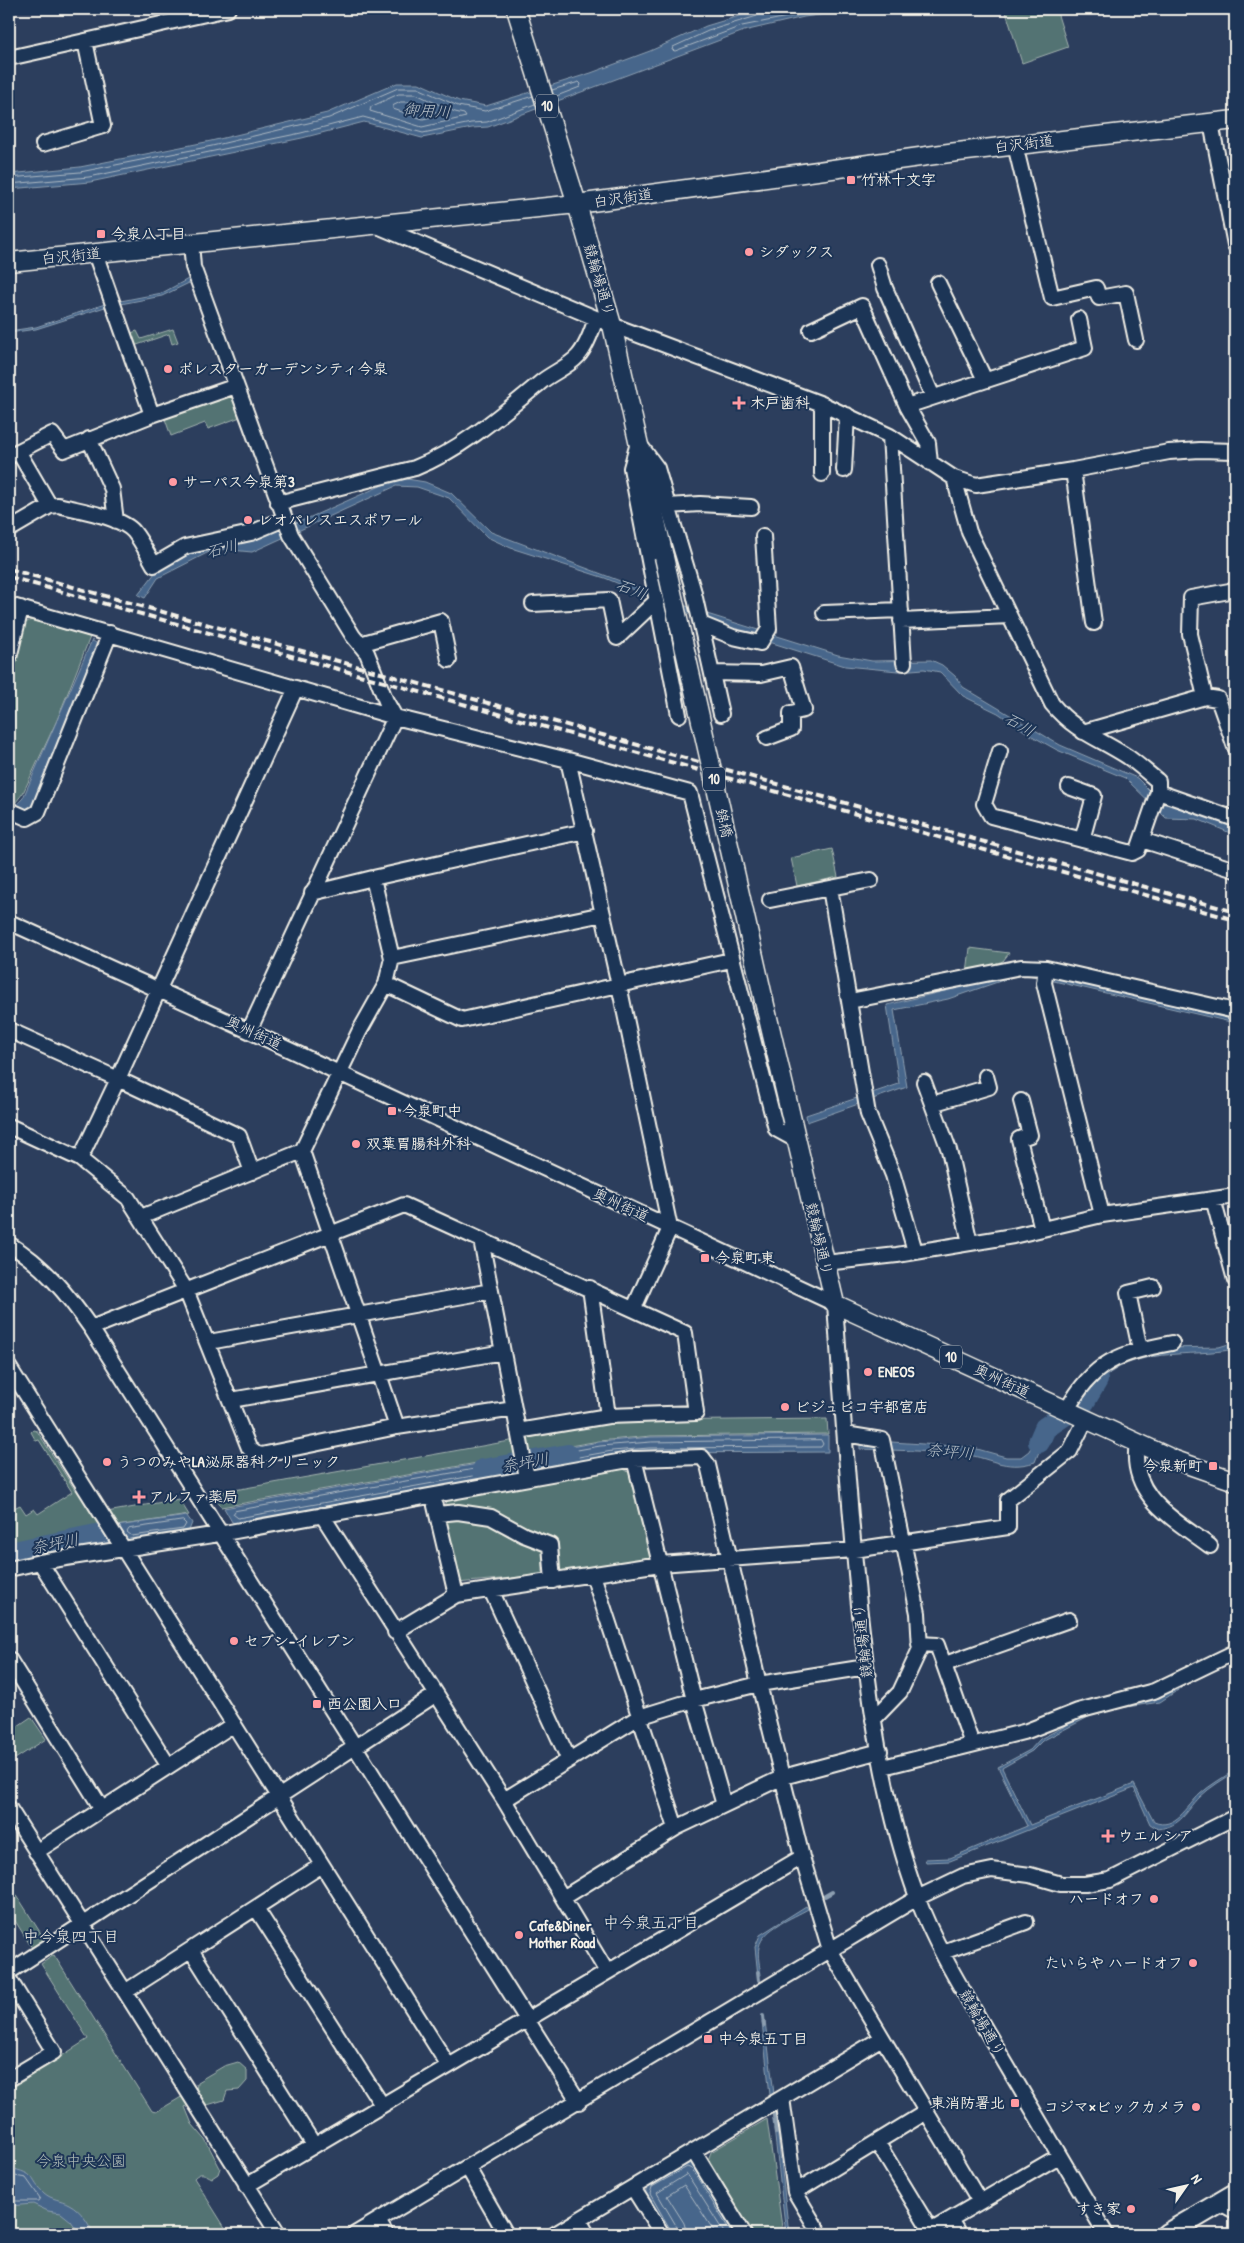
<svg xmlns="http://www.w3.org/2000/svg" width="1244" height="2243" viewBox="0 0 1244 2243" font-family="'Patrick Hand','Klee One',sans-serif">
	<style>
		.green { fill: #527373; stroke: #a3b2ae }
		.water { fill: #46668b; stroke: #8c9eb0 }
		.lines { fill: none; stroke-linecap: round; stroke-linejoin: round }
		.shore { stroke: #aeb9c3; stroke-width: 1 }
		.stream { stroke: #8c9eb0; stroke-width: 4 }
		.river { stroke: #46668b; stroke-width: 22 }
		.minor-casing { stroke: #f4f1e8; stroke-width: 18 }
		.major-casing { stroke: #f4f1e8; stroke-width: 21 }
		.highway-casing { stroke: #f4f1e8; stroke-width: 24 }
		.minor { stroke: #1d3557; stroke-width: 14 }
		.major { stroke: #1d3557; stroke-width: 18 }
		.highway { stroke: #1d3557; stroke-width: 20 }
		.rail { stroke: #f4f1e8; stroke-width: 4; stroke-dasharray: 8 4; stroke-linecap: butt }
		.major-bridge-casing { stroke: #f4f1e8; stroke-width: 21; stroke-linecap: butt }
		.major-bridge { stroke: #1d3557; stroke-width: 18 }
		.poi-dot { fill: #ff9aa2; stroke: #1d3557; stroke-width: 2 }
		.labels { text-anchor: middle; stroke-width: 4; stroke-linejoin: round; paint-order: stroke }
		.shield { fill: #1d3557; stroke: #b4b9bc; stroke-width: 1 }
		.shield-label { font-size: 14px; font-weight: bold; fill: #f4f1e8 }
		.street-label { font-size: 15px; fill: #f4f1e8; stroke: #1d3557 }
		.poi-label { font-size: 15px; font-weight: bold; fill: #f4f1e8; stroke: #1d3557; text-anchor: start }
		.park-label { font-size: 15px; fill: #b3bfb9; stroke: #1d3557 }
		.water-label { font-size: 16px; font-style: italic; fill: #b7c0c7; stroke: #1d3557 }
		.neighbourhood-label { font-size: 16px; fill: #f4f1e8; stroke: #1d3557 }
	</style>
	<rect width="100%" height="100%" fill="#2c3e5d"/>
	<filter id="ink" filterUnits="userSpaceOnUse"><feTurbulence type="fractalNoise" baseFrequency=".02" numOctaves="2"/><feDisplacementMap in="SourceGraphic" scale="10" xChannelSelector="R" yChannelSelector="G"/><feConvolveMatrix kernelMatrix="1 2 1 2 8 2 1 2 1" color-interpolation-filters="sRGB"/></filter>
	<g filter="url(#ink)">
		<!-- green -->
		<path class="green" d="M 1005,9 L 1056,9 L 1068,47 L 1022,63 Z
			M 173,329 L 178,342 L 172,344 L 169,334 L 134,346 L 131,333 L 137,331 L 141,339 Z
			M 232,394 L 236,396 L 243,416 L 208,429 L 205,423 L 171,436 L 165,419 Z
			M 31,620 L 90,637 L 57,720 L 23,793 L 12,807 L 9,805 L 9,673 L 23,624 Z
			M 832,849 L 838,877 L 797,886 L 791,858 Z
			M 970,948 L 1009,953 L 1003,961 L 967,973 Z
			M 827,1419 L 828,1434 L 651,1436 L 599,1441 L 535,1452 L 539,1470 L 515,1474 L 512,1457 L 221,1507 L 212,1494 L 600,1425 L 639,1421 Z
			M 33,1430 L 37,1431 L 75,1490 L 78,1488 L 103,1529 L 9,1548 L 9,1508 L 10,1510 L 20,1505 L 26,1514 L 34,1509 L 38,1514 L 72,1492 L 39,1440 L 36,1441 L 31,1432 Z
			M 624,1469 L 631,1474 L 652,1555 L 647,1563 L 559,1576 L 554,1542 L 444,1507 L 445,1503 L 453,1497 Z
			M 179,1499 L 189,1515 L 116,1526 L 107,1512 Z
			M 442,1516 L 477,1517 L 542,1547 L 543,1575 L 457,1583 Z
			M 31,1717 L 46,1739 L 15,1759 L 9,1749 L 9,1732 Z
			M 9,1883 L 45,1940 L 32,1948 L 9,1911 Z
			M 54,1955 L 152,2111 L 156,2112 L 183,2096 L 188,2105 L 185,2107 L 192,2124 L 205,2139 L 220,2168 L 218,2174 L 212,2178 C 204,2174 201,2171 194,2178 L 229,2234 L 9,2234 L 9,2090 L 88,2039 L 41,1964 Z
			M 238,2062 L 247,2070 L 247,2081 L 239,2090 L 227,2091 L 224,2100 L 204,2106 L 196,2094 L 197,2082 L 224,2066 Z
			M 767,2119 L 783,2234 L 753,2234 L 708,2160 L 711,2152 Z"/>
		<!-- water -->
		<path class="water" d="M 762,9 L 864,9 L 804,17 L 744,31 L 488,127 L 472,128 L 422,138 L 364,122 L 302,138 L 90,182 L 9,189 L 9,174 L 80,167 L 211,141 L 327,113 L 397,83 L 419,83 L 459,101 L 486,106 L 591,73 L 650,51 L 706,26 Z
			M 190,278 L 191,282 L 162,296 L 105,307 L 36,329 L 9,333 L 9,331 L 36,327 L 105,304 L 162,293 Z
			M 407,479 L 425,482 L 451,493 L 491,532 L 707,614 L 838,655 L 872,661 L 931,660 L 942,665 L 955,676 L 963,687 L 1060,745 L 1137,778 L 1163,804 L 1189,806 L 1235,823 L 1235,835 L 1197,819 L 1166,818 L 1125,778 L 1057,750 L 1032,736 L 998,713 L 963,696 L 940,672 L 924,669 L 898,671 L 845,666 L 719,626 L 605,578 L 511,548 L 487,537 L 449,498 L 417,487 L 396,486 L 252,552 L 220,549 L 207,553 L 158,578 L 145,598 L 138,595 L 155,573 L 195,551 L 247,539 L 304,520 L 394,480 Z
			M 92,640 L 101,647 L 34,802 L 9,832 L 9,813 L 23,798 Z
			M 1027,971 L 1235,1020 L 1235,1023 L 1028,975 L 1018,975 L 948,999 L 894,1010 L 907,1087 L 807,1122 L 806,1115 L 899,1084 L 887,1005 Z
			M 1235,1342 L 1235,1349 C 1191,1358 1132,1345 1098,1384 C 1093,1390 1088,1399 1083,1406 L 1077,1403 L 1104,1368 L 1165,1348 L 1219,1347 Z
			M 1055,1418 L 1062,1421 L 1047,1431 L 1035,1462 C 1004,1472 989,1456 960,1454 C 927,1451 894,1450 860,1449 L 860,1440 L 970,1447 L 1006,1457 L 1021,1457 L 1029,1451 L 1043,1425 Z
			M 828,1435 L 828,1452 L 649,1453 L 539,1469 L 536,1453 L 599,1442 L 651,1437 Z
			M 512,1458 L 514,1474 L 237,1524 L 232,1522 L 224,1508 Z
			M 187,1516 L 192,1523 L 188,1533 L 131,1542 L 125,1539 L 117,1526 Z
			M 94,1533 L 103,1547 L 9,1564 L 9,1550 Z
			M 1235,1660 L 1235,1663 L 1222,1665 L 1204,1676 L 1190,1682 L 1160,1702 L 1100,1711 L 1042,1741 L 1032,1751 L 1002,1768 L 1030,1825 L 1134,1784 L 1154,1822 C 1175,1831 1187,1806 1200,1794 C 1210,1785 1224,1777 1235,1770 L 1235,1772 C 1224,1779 1210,1787 1200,1797 C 1185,1812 1182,1826 1158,1829 L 1150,1824 L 1134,1788 L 950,1861 L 926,1862 L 925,1859 L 950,1858 L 1027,1826 L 998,1767 L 1030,1750 L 1040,1739 L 1100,1708 L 1160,1698 L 1189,1679 L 1222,1662 Z
			M 806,1906 L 808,1909 C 793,1918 763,1928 759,1947 C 757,1956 760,1966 761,1975 L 758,1976 L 755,1947 L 760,1935 Z
			M 765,2021 L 774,2094 L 770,2095 L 762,2022 Z
			M 774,2128 L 777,2128 L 789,2234 L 786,2234 Z
			M 686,2161 L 695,2163 L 738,2234 L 669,2234 L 645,2196 L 647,2184 Z
			M 14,2169 C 38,2175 29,2180 44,2193 C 52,2200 60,2199 69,2204 C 81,2210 88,2223 94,2234 L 80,2234 L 71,2221 L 61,2213 L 48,2211 L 33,2204 L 9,2206 L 9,2171 Z"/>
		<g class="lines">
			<!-- shore -->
			<path class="shore" d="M 760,9 L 757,16 L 708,31 L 673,47 L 672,50 L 675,51 L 742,26 L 828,9
				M 552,90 L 579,82 L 581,84 L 580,87 L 554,97
				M 399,94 L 416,94 L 455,112 L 464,114 L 466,117 L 422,127 L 370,111 L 371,107 Z
				M 401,102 L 415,102 L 436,112 L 438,115 L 423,119 L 393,109 L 393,106 Z
				M 9,178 L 80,172 L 212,146 L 329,118 L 398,88 L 418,88 L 458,106 L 485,111 L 533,96
				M 9,184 L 89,177 L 301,133 L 363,117 L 423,133 L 471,123 L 487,122 L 535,104
				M 821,1440 L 823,1444 L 821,1447 L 649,1448 L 612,1451 L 545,1463 L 542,1459 L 544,1456 L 600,1446 L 651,1442 Z
				M 505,1464 L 508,1466 L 506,1470 L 238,1518 L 233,1514 L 235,1511 Z
				M 183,1521 L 186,1524 L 183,1529 L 132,1536 L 127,1532 L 129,1529 Z
				M 90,1539 L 93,1541 L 91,1544 L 67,1549 L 64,1547 L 66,1544 Z
				M 9,2175 L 26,2178 L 40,2198 L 38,2201 L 9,2201
				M 673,2234 L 650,2194 L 652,2187 L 687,2167 L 692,2169 L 732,2234
				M 679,2234 L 677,2227 L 657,2193 L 687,2174 L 725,2234
				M 687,2234 L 684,2223 L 667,2196 L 684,2185 L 716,2234"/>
			<!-- stream -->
			<path class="stream" d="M 825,1896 L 832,1892
				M 758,1972 L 759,1980
				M 763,2016 L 764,2026
				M 773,2107 L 776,2133"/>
			<!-- river -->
			<path class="river" d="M 1039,1442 L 1045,1428 L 1084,1402 L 1097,1380
				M 483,1470 L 568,1455
				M 9,1553 L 101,1534"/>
			<!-- minor casing -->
			<g class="minor-casing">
				<path id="minor" d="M 9,58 L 228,9
					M 1211,123 L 1235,245
					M 43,144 L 103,126 L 85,41
					M 1015,145 L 1052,298 L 1096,288 L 1099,298 L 1126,293 L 1136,340
					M 375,225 L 612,325 L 822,404 L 890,436 L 954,478 L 976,485 L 1073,470 L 1169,452 L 1200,450 L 1235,451
					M 191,242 L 193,267 L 291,535 L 353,636 L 367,653 L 386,701 L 395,717 L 249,1031
					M 95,253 L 152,415
					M 878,265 L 885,288 L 933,397
					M 938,283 L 985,380
					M 811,330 L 862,306 L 907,406 L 928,443 L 930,463
					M 907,406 L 1085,348 L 1079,319
					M 890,436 L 904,663
					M 89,439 L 112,489 L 116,521
					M 638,443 L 631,468 L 679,715
					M 640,445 L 657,468 L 668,506 L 693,589 L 721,714
					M 18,451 L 50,506 L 58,505 C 78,510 122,517 134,532 C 142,542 148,555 154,565 L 185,547 L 251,533 L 284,519
					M 9,456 L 52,434 L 64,450 L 152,415 L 236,386
					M 844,470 L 847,415
					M 1073,470 L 1094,623
					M 822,474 L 822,404
					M 954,478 L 969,532 L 1052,704 C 1075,732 1099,738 1128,757 C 1138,764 1148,773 1158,781 L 1158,792 L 1138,850 L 1132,853 L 991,816 L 984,804 L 1000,751
					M 278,503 L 415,468 C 461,450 503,413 541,382 C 552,373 568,367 578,356 C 587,346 592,331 596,318
					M 668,506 L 700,504 L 751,507
					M 14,527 L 50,506
					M 533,604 L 609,600 L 617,638 L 656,601
					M 9,605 L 395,717 L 568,760 L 619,985 L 670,1228 L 634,1308
					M 824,613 L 901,610
					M 901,621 L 1009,616
					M 701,624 L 733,637 L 760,643 L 769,629 L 763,536
					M 360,644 L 441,621 L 449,660
					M 9,658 L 21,608
					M 712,673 L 761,674 L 791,667 L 804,710 L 791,713 L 791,729 L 767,738
					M 1205,697 L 1218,699 L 1235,747
					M 1083,732 L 1205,697 L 1190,634 L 1191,598 L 1235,590
					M 568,760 L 690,793 L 776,1129 L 796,1140
					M 1069,787 L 1094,796 L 1082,840
					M 1158,792 L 1235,819
					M 9,810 L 27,818 L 38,812 L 110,633
					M 1142,840 L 1235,870
					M 373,878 L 585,831
					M 830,888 L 871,880
					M 312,893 L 373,878 L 392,958 L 386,984 L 359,1032 L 302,1151 L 397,1427
					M 770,900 L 830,888 L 868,1114 L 893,1175 L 915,1251
					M 9,922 L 249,1031 L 835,1304 C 842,1404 849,1505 859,1605 C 870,1704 883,1804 917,1897 C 935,1946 964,1992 990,2037 C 1029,2103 1067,2169 1106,2234
					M 392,958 L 603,914
					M 1046,968 L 1044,983 L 1102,1215
					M 386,984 L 462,1020 L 731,960
					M 850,1001 L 1021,967 L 1046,968 L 1235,1011
					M 9,1030 L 118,1079 L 296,688
					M 924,1082 L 949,1150 L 970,1243
					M 1021,1101 L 1030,1135 L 1019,1139 L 1042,1229
					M 932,1104 L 989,1087 L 986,1076
					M 9,1126 L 80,1159 L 128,1198 L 186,1290 L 249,1448 L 255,1453 L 261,1455 L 397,1427 L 514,1409 L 491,1291 L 209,1342
					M 80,1159 L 118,1079 L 239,1136 L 252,1172
					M 1213,1199 L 1235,1280
					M 141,1217 L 302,1151
					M 481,1240 L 685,1333 L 696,1413 L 608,1416 L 518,1431
					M 9,1244 C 44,1265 68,1295 91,1328 L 579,2102
					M 825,1263 L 897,1255 L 1013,1236 L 1102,1215 L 1235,1196
					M 590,1288 L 608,1416
					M 91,1328 L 404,1205 L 481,1240 L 491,1291
					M 1140,1349 L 1128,1293 L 1153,1287
					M 9,1367 L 448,2065
					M 231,1400 L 503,1352
					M 514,1409 L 527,1478
					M 1067,1410 C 1093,1361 1120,1353 1172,1343
					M 845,1434 L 882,1440 L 918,1613 L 920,1649 L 900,1692 L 873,1720
					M 1137,1443 C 1128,1496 1174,1519 1210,1546
					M 634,1459 L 694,1700 L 724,1805
					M 435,1506 L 456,1595
					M 437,1514 L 458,1512 L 491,1517 L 524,1535 L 550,1545 L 553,1581
					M 322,1515 L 504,1800 L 607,1972
					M 40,1562 L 168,1765
					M 9,1569 L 40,1562 L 219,1534 L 634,1459 L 702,1457 L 708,1465 L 759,1684 L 802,1857 L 830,1950 L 980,2202
					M 593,1575 L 676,1828 L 783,1777 L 880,1751
					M 491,1590 L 569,1760
					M 395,1632 L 456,1595 L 660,1564 L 854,1550 L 1008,1527 L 1008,1500 L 1070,1451 L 1086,1419
					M 919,1644 L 937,1645 L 972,1744
					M 9,1659 L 102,1809
					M 945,1664 L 1069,1620
					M 883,1767 L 1027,1731 L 1078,1711 L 1154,1691 L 1235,1652
					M 504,1800 L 639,1717 L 694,1700 L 759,1684 L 866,1667
					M 9,1808 L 278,2234
					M 36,1852 L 234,1724
					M 563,1898 L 676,1828
					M 256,1908 L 382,2105
					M 191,1950 L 314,2145
					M 943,1952 L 1026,1922
					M 9,1972 L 435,1695
					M 9,1979 L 54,2052 L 9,2079
					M 125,1992 L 322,1865
					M 782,2098 L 795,2192 L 926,2112
					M 877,2142 L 931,2231
					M 694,2152 L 744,2234
					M 468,2168 L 506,2234
					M 246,2186 L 802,1857
					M 633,2188 L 662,2234
					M 795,2192 L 820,2234
					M 1220,2203 L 1235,2211
					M 579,2220 L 587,2234
					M 950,2220 L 959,2234
					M 378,2221 L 386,2234
					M 355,2234 L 917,1898 L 963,1876 L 992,1870 L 1030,1875 L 1061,1884 L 1085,1884 L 1110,1880 L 1235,1817
					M 555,2234 L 882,2038
					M 925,2234 L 1059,2156"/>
			</g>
			<!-- major casing -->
			<g class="major-casing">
				<path id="major" d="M 516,9 L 577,204 L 612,325 L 664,557
					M 9,262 L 577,204 L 949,153 L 1235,120
					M 764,1001 L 835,1304 L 1175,1460 L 1235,1481"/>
			</g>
			<!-- highway casing -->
			<g class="highway-casing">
				<path id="highway" d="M 1167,2234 L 1235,2194"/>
			</g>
			<!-- minor -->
			<use href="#minor" class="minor"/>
			<!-- major -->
			<use href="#major" class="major"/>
			<!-- highway -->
			<use href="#highway" class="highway"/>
			<!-- rail -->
			<path class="rail" d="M 9,569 L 1235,912
				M 9,577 L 1235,920"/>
			<!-- major-bridge casing -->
			<g class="major-bridge-casing">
				<path id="major-bridge" d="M 664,557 L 764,1001"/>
			</g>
			<!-- major-bridge -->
			<use href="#major-bridge" class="major-bridge"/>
		</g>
	</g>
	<!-- markers -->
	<g class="poi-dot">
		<rect x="846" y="175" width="10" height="10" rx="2.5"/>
		<rect x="96" y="229" width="10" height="10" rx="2.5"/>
		<circle cx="749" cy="252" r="5"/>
		<circle cx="168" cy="369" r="5"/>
		<path d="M736.5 395.5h5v5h5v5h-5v5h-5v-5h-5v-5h5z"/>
		<circle cx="173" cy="482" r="5"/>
		<circle cx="248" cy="520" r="5"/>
		<rect x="387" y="1106" width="10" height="10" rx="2.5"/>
		<circle cx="356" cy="1144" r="5"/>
		<rect x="700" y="1253" width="10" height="10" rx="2.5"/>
		<circle cx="868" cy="1372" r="5"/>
		<circle cx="785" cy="1407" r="5"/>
		<circle cx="107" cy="1462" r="5"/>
		<rect x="1208" y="1461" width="10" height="10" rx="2.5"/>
		<path d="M136.5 1489.5h5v5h5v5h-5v5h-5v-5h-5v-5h5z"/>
		<circle cx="234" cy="1641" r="5"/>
		<rect x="312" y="1699" width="10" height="10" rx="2.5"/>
		<path d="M1105.5 1828.5h5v5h5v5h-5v5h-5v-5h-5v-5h5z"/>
		<circle cx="1154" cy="1899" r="5"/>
		<circle cx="519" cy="1935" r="5"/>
		<circle cx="1193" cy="1963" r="5"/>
		<rect x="703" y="2034" width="10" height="10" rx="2.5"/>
		<rect x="1010" y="2098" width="10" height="10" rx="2.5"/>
		<circle cx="1196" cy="2107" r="5"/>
		<circle cx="1131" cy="2209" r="5"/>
	</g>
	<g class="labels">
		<!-- shield labels -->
		<g class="shield">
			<rect x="536" y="94.5" width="22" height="23" rx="4"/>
			<rect x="703" y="767.5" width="22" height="23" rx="4"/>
			<rect x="940" y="1345.5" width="22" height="23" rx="4"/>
		</g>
		<g class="shield-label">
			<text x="547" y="111">10</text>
			<text x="714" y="784">10</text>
			<text x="951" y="1362">10</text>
		</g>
		<!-- street labels -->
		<g class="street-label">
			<text transform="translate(1024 144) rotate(-7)" y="5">白沢街道</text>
			<text transform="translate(623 198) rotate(-8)" y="5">白沢街道</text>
			<text transform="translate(71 256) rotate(-6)" y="5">白沢街道</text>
			<text transform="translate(599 280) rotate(74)" y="5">競輪場通り</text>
			<text transform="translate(724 823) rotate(77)" y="5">錦橋</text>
			<text transform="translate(254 1033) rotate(25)" y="5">奥州街道</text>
			<text transform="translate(621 1205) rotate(25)" y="5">奥州街道</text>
			<text transform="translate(819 1239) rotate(77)" y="5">競輪場通り</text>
			<text transform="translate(1002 1381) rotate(25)" y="5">奥州街道</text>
			<text transform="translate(863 1641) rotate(-96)" y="5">競輪場通り</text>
			<text transform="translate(982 2023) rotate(60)" y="5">競輪場通り</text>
		</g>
		<!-- poi labels -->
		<g class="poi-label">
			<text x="861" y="185">竹林十文字</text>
			<text x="111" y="239">今泉八丁目</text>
			<text x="759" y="257">シダックス</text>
			<text x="178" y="374">ポレスターガーデンシティ今泉</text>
			<text x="750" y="408">木戸歯科</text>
			<text x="183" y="487">サーパス今泉第3</text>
			<text x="258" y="525">レオパレスエスポワール</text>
			<text x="402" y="1116">今泉町中</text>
			<text x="366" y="1149">双葉胃腸科外科</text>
			<text x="715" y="1263">今泉町東</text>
			<text x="878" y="1377">ENEOS</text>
			<text x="795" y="1412">ビジュピコ宇都宮店</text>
			<text x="117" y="1467">うつのみやLA泌尿器科クリニック</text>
			<text x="1203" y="1471" text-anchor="end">今泉新町</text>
			<text x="149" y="1502">アルファ薬局</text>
			<text x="244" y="1646">セブン-イレブン</text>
			<text x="327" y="1709">西公園入口</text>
			<text x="1118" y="1841">ウエルシア</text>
			<text x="1144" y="1904" text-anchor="end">ハードオフ</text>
			<text x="529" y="1931">Cafe&amp;Diner<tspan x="529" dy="17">Mother Road</tspan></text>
			<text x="1183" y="1968" text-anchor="end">たいらや ハードオフ</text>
			<text x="718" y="2044">中今泉五丁目</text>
			<text x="1005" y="2108" text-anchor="end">東消防署北</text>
			<text x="1186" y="2112" text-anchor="end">コジマ×ビックカメラ</text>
			<text x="1121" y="2214" text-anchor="end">すき家</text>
		</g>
		<!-- park labels -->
		<g class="park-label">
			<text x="81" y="2166">今泉中央公園</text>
		</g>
		<!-- water labels -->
		<g class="water-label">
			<text transform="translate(427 110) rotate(4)" y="6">御用川</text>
			<text transform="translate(222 548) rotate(-14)" y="6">石川</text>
			<text transform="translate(632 589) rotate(21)" y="6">石川</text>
			<text transform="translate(1020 724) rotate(30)" y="6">石川</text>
			<text transform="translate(950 1451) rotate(5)" y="6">奈坪川</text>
			<text transform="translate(525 1462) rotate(-10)" y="6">奈坪川</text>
			<text transform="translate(55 1543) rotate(-11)" y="6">奈坪川</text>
		</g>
		<!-- neighbourhood labels -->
		<g class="neighbourhood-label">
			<text x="651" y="1928">中今泉五丁目</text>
			<text x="71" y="1942">中今泉四丁目</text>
		</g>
	</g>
	<!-- margin -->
	<rect width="1244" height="2243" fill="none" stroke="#1d3557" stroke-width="30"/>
	<rect x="15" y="15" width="1214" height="2213" fill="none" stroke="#f4f1e8" stroke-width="2" filter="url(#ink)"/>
	<!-- north arrow -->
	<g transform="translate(1186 2186) rotate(56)" stroke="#1d3557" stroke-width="4" paint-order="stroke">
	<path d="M0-4L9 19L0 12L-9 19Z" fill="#f4f1e8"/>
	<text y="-8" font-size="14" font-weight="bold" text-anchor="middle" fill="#f4f1e8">N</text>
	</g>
</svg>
